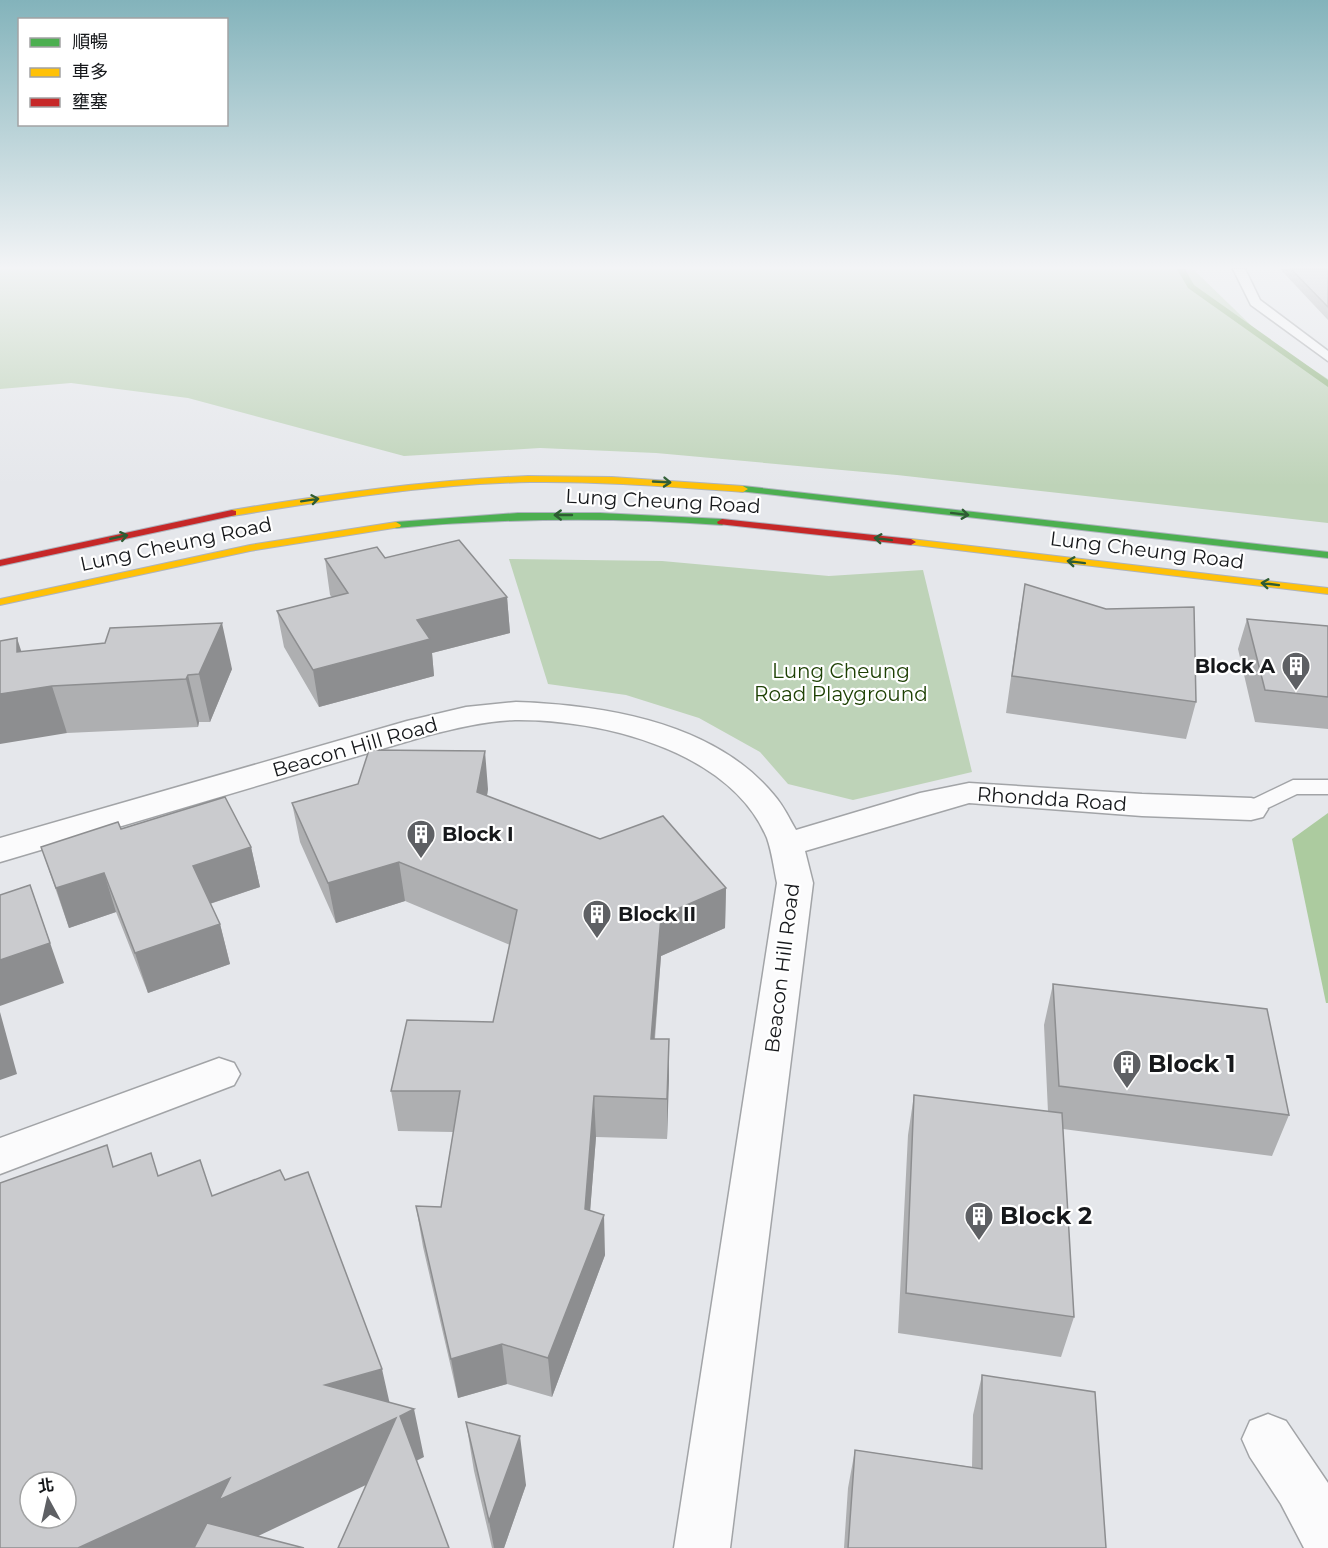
<svg xmlns="http://www.w3.org/2000/svg" width="1328" height="1548" viewBox="0 0 1328 1548" font-family="Montserrat,'Noto Sans TC',sans-serif">
	<style>
		.green { fill: #bed3b8 }
		.forest { fill: #accb9f }
		.lines { fill: none; stroke-linecap: round; stroke-linejoin: round }
		.stream { fill: #8bb178; fill-rule: evenodd }
		.lane-casing { stroke: #a2a4a7; stroke-width: 3 }
		.street-casing { stroke: #a2a4a7; stroke-width: 3 }
		.fast-casing { stroke: #adb3bd; stroke-width: 2 }
		.slow-casing { stroke: #adb3bd; stroke-width: 2 }
		.jam-casing { stroke: #adb3bd; stroke-width: 2 }
		.lane { fill: #fbfbfc; fill-rule: evenodd }
		.street { fill: #fbfbfc; fill-rule: evenodd }
		.fast { fill: #4caf50; fill-rule: evenodd }
		.slow { fill: #ffc107; fill-rule: evenodd }
		.jam { fill: #c62828; fill-rule: evenodd }
		.wall { fill: #aeafb1 }
		.shaded-wall { fill: #8d8e90 }
		.building { fill: #cacbce; stroke: #8d8e90; stroke-width: 1.5; fill-rule: evenodd }
		.oneway { stroke: #2e5c33 }
		.labels { text-anchor: middle; stroke-width: 4.5; stroke-linejoin: round; paint-order: stroke }
		.street-label { font-size: 20px; fill: #16181b; stroke: #fff }
		.poi-label { font-size: 20px; font-weight: bold; fill: #16181b; stroke: #fff; text-anchor: start }
		.park-label { font-size: 20px; fill: #1e4104; stroke: #fff }
		.near-poi-label { font-size: 24px; font-weight: bold; fill: #16181b; stroke: #fff; text-anchor: start }
	</style>
	<rect width="100%" height="100%" fill="#e5e7eb"/>
	<!-- green -->
	<path class="green" d="M 0,269 L 1193,269 L 1264,338 L 1328,379 L 1328,523 L 897,475 L 656,453 L 540,448 L 404,456 L 188,398 L 71,383 L 0,389 Z
		M 509,559 L 662,561 L 829,576 L 923,570 L 972,772 L 853,800 L 788,784 L 760,752 L 699,718 L 626,695 L 548,684 Z"/>
	<!-- forest -->
	<path class="forest" d="M 1328,813 L 1328,1003 L 1326,1003 L 1292,839 Z"/>
	<g class="lines">
		<!-- stream -->
		<path class="stream" d="M 1177,269 L 1185,269 L 1194,285 L 1328,380 L 1328,387 L 1188,288 Z"/>
		<!-- lane casing -->
		<g class="lane-casing">
			<path id="lane" d="M 1233,269 L 1245,269 L 1260,300 L 1328,351 L 1328,361 L 1251,305 Z
				M 1293,780 L 1328,780 L 1328,794 L 1297,794 L 1251,816 L 1243,814 L 1240,809 L 1243,804 Z"/>
		</g>
		<!-- street casing -->
		<g class="street-casing">
			<path id="street" d="M 516,702 C 604,705 714,722 774,795 C 783,805 789,818 796,830 L 920,793 L 969,783 L 1142,794 L 1251,798 L 1263,801 L 1268,809 L 1263,817 L 1251,820 L 1142,816 L 969,803 L 805,851 L 813,883 L 730,1548 L 674,1548 L 777,883 C 774,869 772,852 767,838 C 730,750 600,719 515,720 C 486,721 457,728 429,735 L 0,862 L 0,838 L 407,721 L 466,707 Z
				M 219,1058 L 234,1063 L 240,1074 L 234,1085 L 0,1174 L 0,1138 Z
				M 1268,1414 L 1286,1421 L 1328,1483 L 1328,1548 L 1304,1548 L 1281,1504 L 1250,1457 L 1242,1439 L 1250,1421 Z"/>
		</g>
		<!-- fast casing -->
		<g class="fast-casing">
			<path id="fast" d="M 743,486 L 1328,552 L 1328,558 L 739,491 L 739,487 Z
				M 518,513 L 600,513 L 722,519 L 727,522 L 722,525 C 613,517 505,518 396,528 L 391,525 L 396,522 Z"/>
		</g>
		<!-- slow casing -->
		<g class="slow-casing">
			<path id="slow" d="M 528,476 L 612,477 L 743,486 L 748,489 L 743,492 C 672,487 601,481 530,482 C 430,484 330,500 232,516 L 227,513 L 232,510 C 330,494 428,480 528,476 Z
				M 396,522 L 401,525 L 400,527 L 250,551 L 0,605 L 0,599 L 250,545 Z
				M 911,539 L 1328,588 L 1328,594 L 907,544 L 907,540 Z"/>
		</g>
		<!-- jam casing -->
		<g class="jam-casing">
			<path id="jam" d="M 232,510 L 236,511 L 236,515 L 0,566 L 0,560 Z
				M 722,519 L 911,539 L 916,542 L 911,545 L 718,524 L 717,522 Z"/>
		</g>
		<!-- lane -->
		<use href="#lane" class="lane"/>
		<!-- street -->
		<use href="#street" class="street"/>
		<!-- fast -->
		<use href="#fast" class="fast"/>
		<!-- slow -->
		<use href="#slow" class="slow"/>
		<!-- jam -->
		<use href="#jam" class="jam"/>
	</g>
	<!-- wall -->
	<path class="wall" d="M 1280,269 L 1328,269 L 1328,320 Z
		M 385,558 L 507,597 L 510,633 L 432,653 L 434,676 L 319,707 L 284,647 L 277,611 L 332,597 L 330,595 L 325,559 Z
		M 1025,584 L 1196,702 L 1186,739 L 1006,713 L 1019,620 Z
		M 1247,619 L 1328,626 L 1328,729 L 1255,722 L 1238,649 Z
		M 21,652 L 232,669 L 210,722 L 199,722 L 198,727 L 67,733 Z
		M 488,789 L 487,796 L 726,888 L 725,928 L 661,956 L 655,1039 L 669,1039 L 667,1139 L 596,1137 L 590,1211 L 605,1255 L 552,1397 L 507,1384 L 458,1398 L 423,1247 L 416,1206 L 441,1207 L 453,1132 L 398,1131 L 391,1091 L 493,1022 L 510,945 L 405,901 L 336,923 L 300,842 L 292,803 Z
		M 121,829 L 251,847 L 260,887 L 210,904 L 220,924 L 230,964 L 148,993 L 116,912 L 69,928 L 41,847 Z
		M 1053,984 L 1289,1115 L 1272,1156 L 1063,1129 L 1074,1317 L 1061,1357 L 898,1333 L 908,1135 L 914,1095 L 1048,1112 L 1044,1025 Z
		M 982,1375 L 1106,1548 L 844,1548 L 848,1488 L 855,1450 L 972,1467 L 973,1415 Z
		M 466,1422 L 526,1485 L 504,1548 L 492,1548 L 474,1471 Z"/>
	<!-- shaded-wall -->
	<path class="shaded-wall" d="M 507,597 L 510,633 L 432,653 L 434,676 L 319,707 L 313,670 L 417,620 Z
		M 222,623 L 232,669 L 210,722 L 199,674 Z
		M 17,638 L 32,684 L 52,686 L 67,733 L 0,744 L 0,694 L 17,652 Z
		M 188,675 L 199,722 L 198,727 L 186,679 Z
		M 485,751 L 488,789 L 481,831 L 477,792 Z
		M 251,847 L 260,887 L 203,906 L 193,866 Z
		M 399,862 L 405,901 L 336,923 L 328,883 Z
		M 104,873 L 116,912 L 69,928 L 56,888 Z
		M 30,885 L 64,983 L 0,1006 L 0,960 Z
		M 726,888 L 725,928 L 661,956 L 651,1080 L 651,1039 L 661,916 Z
		M 220,924 L 230,964 L 148,993 L 135,953 Z
		M 0,1012 L 17,1074 L 0,1080 Z
		M 669,1039 L 669,1080 L 667,1139 L 667,1099 Z
		M 594,1096 L 596,1137 L 587,1250 L 585,1209 Z
		M 604,1215 L 605,1255 L 552,1397 L 548,1358 Z
		M 502,1344 L 507,1384 L 458,1398 L 451,1359 Z
		M 382,1369 L 393,1418 L 325,1385 Z
		M 414,1409 L 424,1457 L 410,1464 L 400,1416 Z
		M 396,1418 L 406,1466 L 237,1546 L 199,1548 L 78,1548 L 230,1478 Z
		M 520,1436 L 526,1485 L 504,1548 L 494,1548 L 489,1521 Z"/>
	<!-- building -->
	<path class="building" d="M 1291,269 L 1328,269 L 1328,307 Z
		M 459,540 L 507,597 L 417,620 L 430,639 L 313,670 L 277,611 L 348,593 L 325,559 L 377,547 L 385,558 Z
		M 1025,584 L 1106,609 L 1194,607 L 1196,702 L 1012,676 Z
		M 1247,619 L 1328,626 L 1328,697 L 1265,690 Z
		M 222,623 L 199,674 L 188,675 L 186,679 L 52,686 L 0,694 L 0,641 L 17,638 L 17,652 L 105,643 L 110,628 Z
		M 369,750 L 485,751 L 477,792 L 600,839 L 663,816 L 726,888 L 661,916 L 651,1039 L 669,1039 L 667,1099 L 594,1096 L 585,1209 L 604,1215 L 548,1358 L 502,1344 L 451,1359 L 416,1206 L 441,1207 L 460,1091 L 391,1091 L 407,1020 L 493,1022 L 517,910 L 399,862 L 328,883 L 292,803 L 358,784 Z
		M 225,797 L 251,847 L 193,866 L 220,924 L 135,953 L 104,873 L 56,888 L 41,847 L 118,822 L 121,829 Z
		M 30,885 L 50,943 L 0,960 L 0,895 Z
		M 1053,984 L 1267,1009 L 1289,1115 L 1059,1086 Z
		M 914,1095 L 1062,1113 L 1074,1317 L 906,1293 Z
		M 107,1145 L 113,1167 L 151,1153 L 158,1176 L 200,1160 L 212,1196 L 280,1170 L 285,1180 L 308,1172 L 382,1369 L 325,1385 L 414,1409 L 400,1416 L 449,1548 L 338,1548 L 396,1418 L 219,1500 L 230,1478 L 78,1548 L 0,1548 L 0,1183 ZM 30,1482 L 66,1482 L 66,1518 L 30,1518 Z
		M 982,1375 L 1095,1392 L 1106,1548 L 848,1548 L 855,1450 L 982,1469 Z
		M 466,1422 L 520,1436 L 489,1521 Z
		M 207,1523 L 304,1548 L 194,1548 Z"/>
	<!-- one-way arrows -->
	<defs><path id="oneway-shaft" d="M-6 0H5M1.5-3L5.5 0L1.5 3" fill="none" stroke-width="1.6" stroke-linecap="round" stroke-linejoin="round" transform="scale(1.5)"/></defs>
	<g class="oneway">
		<use href="#oneway-shaft" transform="translate(662 482) rotate(3)"/>
		<use href="#oneway-shaft" transform="translate(310 500) rotate(-9)"/>
		<use href="#oneway-shaft" transform="translate(960 514) rotate(7)"/>
		<use href="#oneway-shaft" transform="translate(563 515) rotate(-180)"/>
		<use href="#oneway-shaft" transform="translate(119 537) rotate(-12)"/>
		<use href="#oneway-shaft" transform="translate(883 539) rotate(-173)"/>
		<use href="#oneway-shaft" transform="translate(1076 562) rotate(-173)"/>
		<use href="#oneway-shaft" transform="translate(1270 584) rotate(-173)"/>
	</g>
	<!-- sky -->
	<linearGradient id="sky" x2="0" y2="1"><stop stop-color="#83b3bb"/><stop offset="0.55" stop-color="#f3f4f6"/><stop offset="1" stop-color="#f3f4f6" stop-opacity="0"/></linearGradient>
	<rect width="1328" height="486" fill="url(#sky)"/>
	<!-- icons -->
	<defs>
		<g id="building-pin" transform="scale(1.5)"><path d="M0 17L-7.5 6A9.5 9.5 0 1 1 7.5 6Z" fill="#5e6064" stroke="#fff"/><path d="M-4-6H4V6H1V3H-1V6H-4ZM-2.5-4.3h1.7v1.8h-1.7ZM.8-4.3h1.7v1.8H.8ZM-2.5-1h1.7V.8h-1.7ZM.8-1h1.7V.8H.8Z" fill="#fff"/></g>
	</defs>
	<g fill-rule="evenodd">
		<use href="#building-pin" x="1296" y="666"/>
		<use href="#building-pin" x="421" y="834"/>
		<use href="#building-pin" x="597" y="914"/>
		<use href="#building-pin" x="1127" y="1064"/>
		<use href="#building-pin" x="979" y="1216"/>
	</g>
	<g class="labels">
		<!-- street labels -->
		<g class="street-label">
			<text transform="translate(663 501) rotate(3)" y="7">Lung Cheung Road</text>
			<text transform="translate(176 544) rotate(-12)" y="7">Lung Cheung Road</text>
			<text transform="translate(1147 550) rotate(7)" y="7">Lung Cheung Road</text>
			<text transform="translate(355 747) rotate(-16)" y="7">Beacon Hill Road</text>
			<text transform="translate(1052 799) rotate(4)" y="7">Rhondda Road</text>
			<text transform="translate(782 968) rotate(-83)" y="7">Beacon Hill Road</text>
		</g>
		<!-- poi labels -->
		<g class="poi-label">
			<text x="1275" y="673" text-anchor="end">Block A</text>
			<text x="442" y="841">Block I</text>
			<text x="618" y="921">Block II</text>
		</g>
		<!-- park labels -->
		<g class="park-label">
			<text x="841" y="678">Lung Cheung<tspan x="841" dy="23">Road Playground</tspan></text>
		</g>
		<!-- near-poi labels -->
		<g class="near-poi-label">
			<text x="1148" y="1072">Block 1</text>
			<text x="1000" y="1224">Block 2</text>
		</g>
	</g>
	<!-- legend -->
	<rect x="18" y="18" width="210" height="108" fill="#ffffff" stroke="#a2a3a4" stroke-width="1.5"/>
	<rect x="30" y="38" width="30" height="9" fill="#4caf50" stroke="#a2a3a4" stroke-width="1.5"/>
	<text x="72" y="48" font-size="18" fill="#16181b">順暢</text>
	<rect x="30" y="68" width="30" height="9" fill="#ffc107" stroke="#a2a3a4" stroke-width="1.5"/>
	<text x="72" y="78" font-size="18" fill="#16181b">車多</text>
	<rect x="30" y="98" width="30" height="9" fill="#c62828" stroke="#a2a3a4" stroke-width="1.5"/>
	<text x="72" y="108" font-size="18" fill="#16181b">壅塞</text>
	<!-- north arrow -->
	<g transform="translate(48 1500) rotate(352)"><circle r="28" fill="#ffffff" stroke="#a2a3a4" stroke-width="1.5"/>
	<path d="M0-4.5L10 22L0 15L-10 22Z" fill="#5e6064"/>
	<text y="-9" font-size="16" font-weight="bold" text-anchor="middle" fill="#16181b">北</text>
	</g>
</svg>
